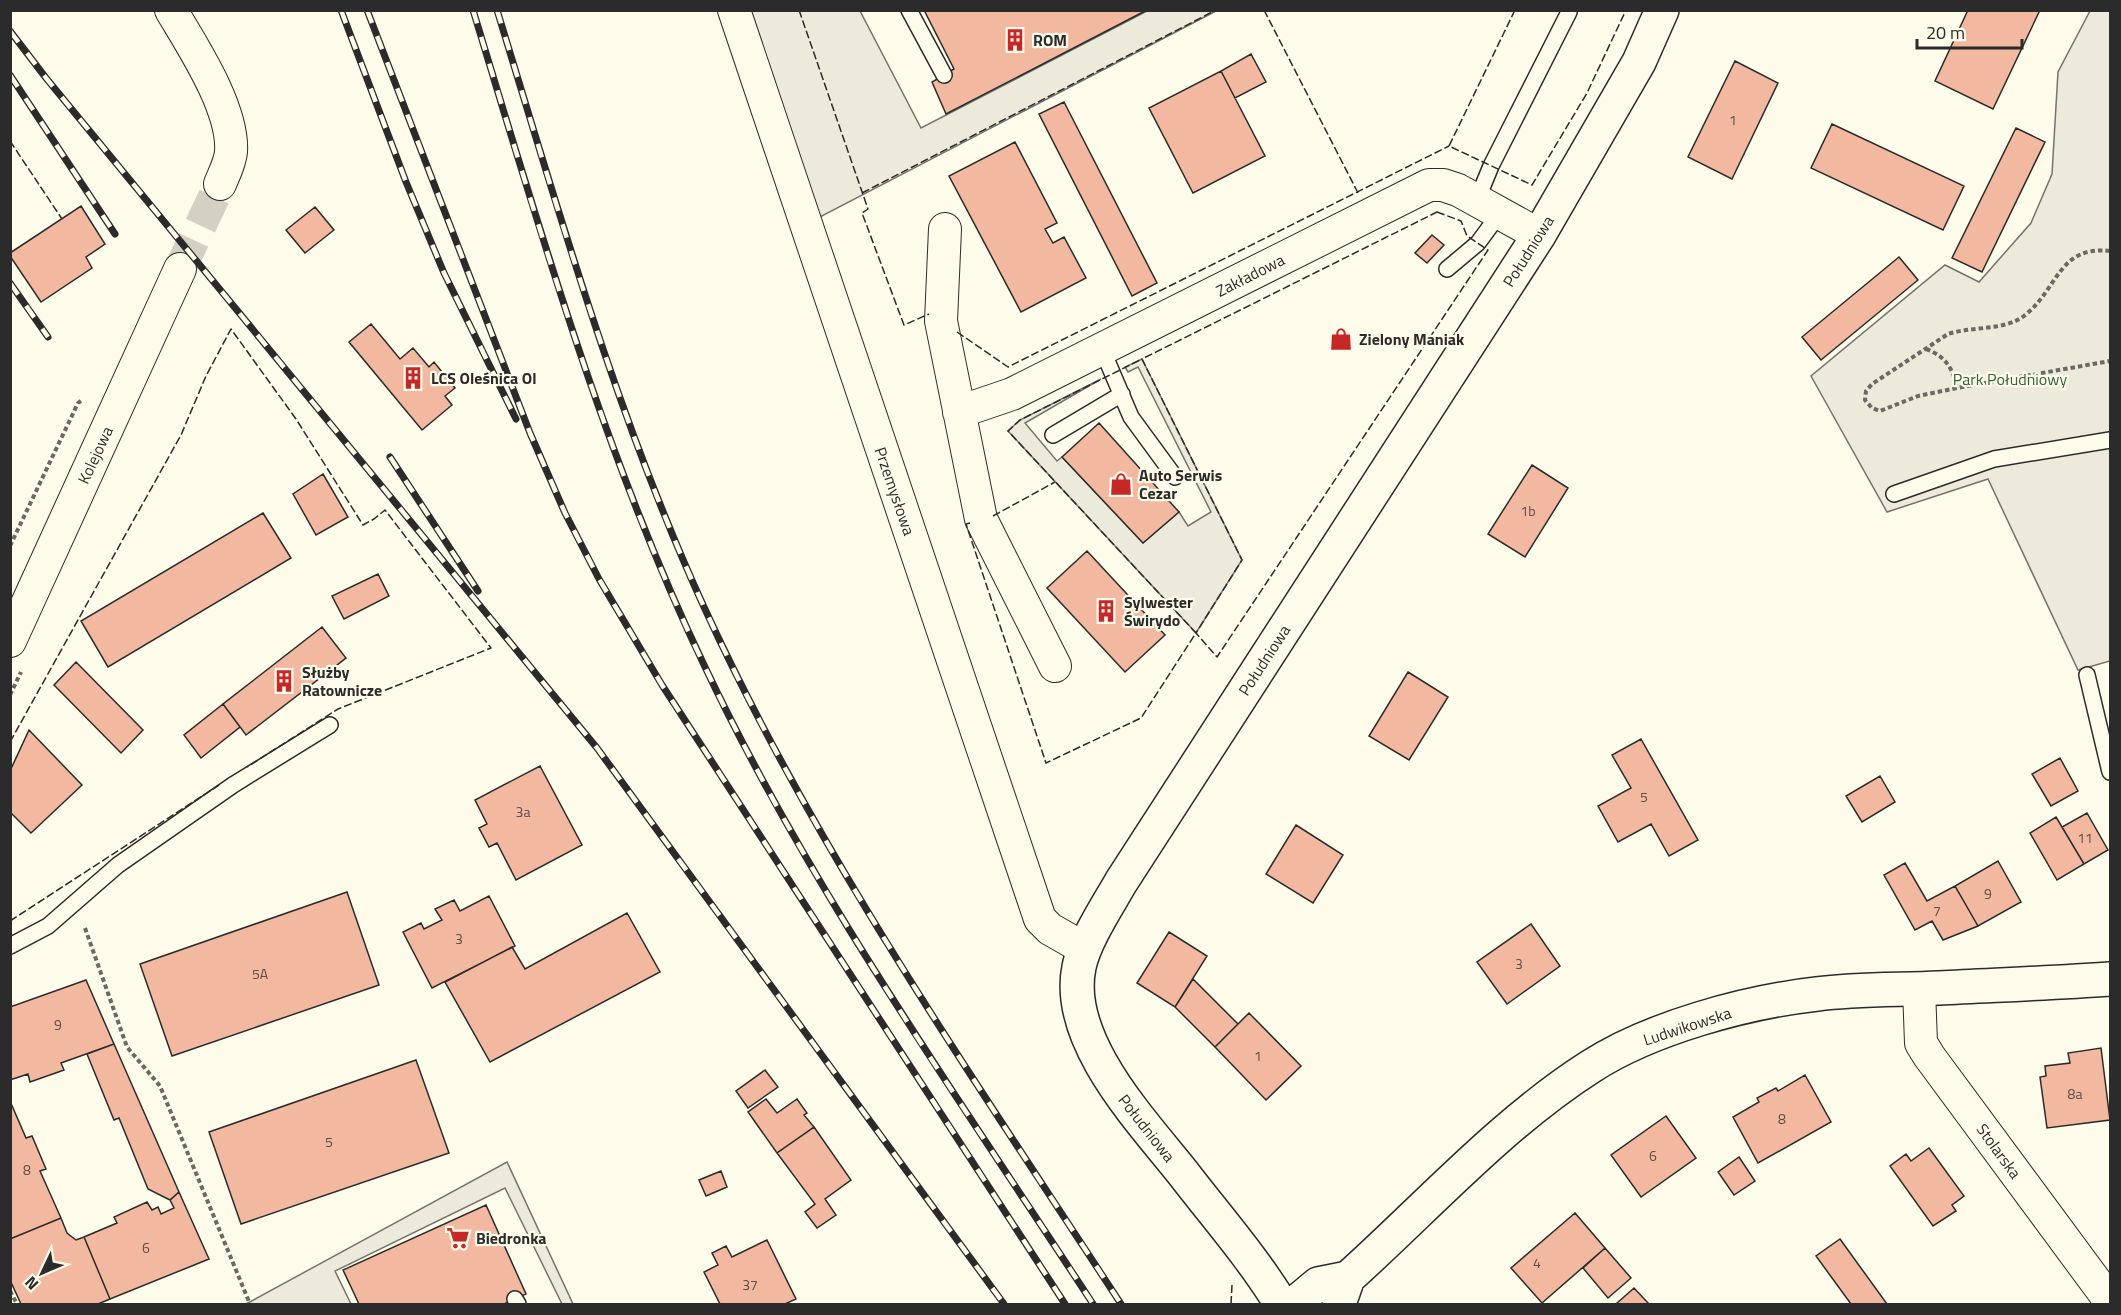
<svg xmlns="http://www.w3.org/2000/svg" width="2121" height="1315" viewBox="0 0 2121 1315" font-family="'Titillium Web',sans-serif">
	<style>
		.green { fill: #ecebdb; stroke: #74746e; stroke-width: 1.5 }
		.building { fill: #f2b8a0; stroke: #2b2b2b; stroke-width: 1.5 }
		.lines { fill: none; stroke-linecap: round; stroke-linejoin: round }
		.street-tunnel { stroke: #d3d1c4; stroke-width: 32; stroke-dasharray: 32 16; stroke-linecap: butt }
		.lane-casing { stroke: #2b2b2b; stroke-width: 18 }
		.street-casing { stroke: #2b2b2b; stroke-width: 34 }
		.secondary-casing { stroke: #2b2b2b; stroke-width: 36 }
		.path { stroke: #6a6964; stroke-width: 4; stroke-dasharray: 4.5 3; stroke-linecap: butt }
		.lane { stroke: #fdfbea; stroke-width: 15 }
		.street { stroke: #fdfbea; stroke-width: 32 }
		.secondary { stroke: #fdfbea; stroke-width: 33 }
		.rail-casing { stroke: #2b2b2b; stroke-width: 7 }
		.rail { stroke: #fdfbea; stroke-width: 4.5; stroke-dasharray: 14; stroke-linecap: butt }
		.fence { stroke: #2b2b2b; stroke-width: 1.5; stroke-dasharray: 8 3; stroke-linecap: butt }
		.labels { text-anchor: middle; stroke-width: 4.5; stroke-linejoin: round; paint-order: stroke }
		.number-label { font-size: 14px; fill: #5d4e48 }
		.poi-label { font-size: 16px; font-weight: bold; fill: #2b2b2b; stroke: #fdfbea; text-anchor: start }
		.street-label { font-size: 16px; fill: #2b2b2b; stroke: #fdfbea }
		.park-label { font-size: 16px; fill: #34623c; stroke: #fdfbea }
	</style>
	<rect width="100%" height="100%" fill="#fdfbea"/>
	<!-- green -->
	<path class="green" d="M 750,11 L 860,11 L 921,128 L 1147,11 L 1216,11 L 820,217 Z
		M 2090,11 L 2110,11 L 2110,661 L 2078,670 L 1988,479 L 1887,512 L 1811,376 L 1945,265 L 1979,282 L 2031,223 L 2052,174 L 2058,72 Z
		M 1142,359 L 1242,560 L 1196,633 L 1008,431 L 1020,420 L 1101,379 L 1025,423 L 1057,461 L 1062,457 L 1143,543 L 1179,512 L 1188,526 L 1211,512 L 1138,367 L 1128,372 L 1125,367 Z
		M 507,1162 L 573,1304 L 562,1304 L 505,1188 L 335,1271 L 351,1304 L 246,1304 Z"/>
	<!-- building -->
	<path class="building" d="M 924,10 L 1147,10 L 946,114 L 932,82 L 954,69 Z
		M 1968,10 L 2040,10 L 1993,109 L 1935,81 Z
		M 1251,54 L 1266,82 L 1235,98 L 1221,71 Z
		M 1735,61 L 1778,83 L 1732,179 L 1688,157 Z
		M 1221,71 L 1265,156 L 1193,193 L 1149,108 Z
		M 1064,102 L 1157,283 L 1132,296 L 1039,114 Z
		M 1832,124 L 1964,186 L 1943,230 L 1811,168 Z
		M 2016,128 L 2045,142 L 1982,272 L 1952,258 Z
		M 1015,142 L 1057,223 L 1045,229 L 1053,243 L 1064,237 L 1086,278 L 1021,312 L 949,176 Z
		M 81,206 L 105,244 L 86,257 L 92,268 L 41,302 L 10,256 L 10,253 Z
		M 315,207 L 334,230 L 305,253 L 286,230 Z
		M 1432,235 L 1444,245 L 1427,263 L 1415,253 Z
		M 1899,257 L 1918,280 L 1821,360 L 1802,337 Z
		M 371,324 L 400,359 L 413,348 L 429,367 L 434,362 L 455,388 L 445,396 L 452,405 L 422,430 L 349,342 Z
		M 1099,423 L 1179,512 L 1143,543 L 1062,457 Z
		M 1532,465 L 1568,488 L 1525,557 L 1488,534 Z
		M 323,474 L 348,517 L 316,535 L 293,494 Z
		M 263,513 L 291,558 L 108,667 L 81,621 Z
		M 1087,551 L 1165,635 L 1125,672 L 1047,588 Z
		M 378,574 L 389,596 L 344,619 L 332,596 Z
		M 322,627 L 346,658 L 246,735 L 223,704 Z
		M 76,662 L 143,730 L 121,753 L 54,685 Z
		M 1408,672 L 1448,697 L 1409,760 L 1369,736 Z
		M 223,704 L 240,727 L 201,758 L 184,735 Z
		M 29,730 L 82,785 L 31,833 L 10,812 L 10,771 Z
		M 1641,739 L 1698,840 L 1669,856 L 1651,824 L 1618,842 L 1598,806 L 1631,788 L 1612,755 Z
		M 2060,758 L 2078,791 L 2051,806 L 2032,774 Z
		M 540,766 L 582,845 L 516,880 L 497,843 L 489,847 L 479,828 L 487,824 L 475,800 Z
		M 1880,776 L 1895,802 L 1862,822 L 1846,796 Z
		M 2087,813 L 2108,850 L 2084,864 L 2062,827 Z
		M 2056,817 L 2084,864 L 2057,880 L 2030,833 Z
		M 1296,825 L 1343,855 L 1313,903 L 1266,874 Z
		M 1998,861 L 2021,902 L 1978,926 L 1955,886 Z
		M 1905,863 L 1927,901 L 1955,886 L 1978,926 L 1943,940 L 1932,921 L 1915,930 L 1884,875 Z
		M 347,892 L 379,985 L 172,1056 L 140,964 Z
		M 489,896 L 515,946 L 432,988 L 403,932 L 421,923 L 424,929 L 442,920 L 435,909 L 454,900 L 460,911 Z
		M 627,913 L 660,972 L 490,1062 L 445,982 L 512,947 L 525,969 Z
		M 1531,924 L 1560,966 L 1507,1004 L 1477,962 Z
		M 1169,932 L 1207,956 L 1175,1007 L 1137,983 Z
		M 1193,979 L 1238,1024 L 1215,1047 L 1175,1007 Z
		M 86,980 L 114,1044 L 61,1063 L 64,1070 L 30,1082 L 28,1074 L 10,1080 L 10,1007 Z
		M 1249,1013 L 1301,1066 L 1266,1100 L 1215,1047 Z
		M 114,1044 L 179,1192 L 170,1200 L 148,1189 L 119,1118 L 114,1120 L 87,1054 Z
		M 2101,1048 L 2110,1120 L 2047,1128 L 2040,1077 L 2046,1076 L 2045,1066 L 2070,1063 L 2068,1053 Z
		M 416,1060 L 449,1153 L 241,1224 L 209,1132 Z
		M 765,1070 L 778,1087 L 748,1108 L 736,1091 Z
		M 1805,1075 L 1831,1122 L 1758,1163 L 1733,1117 L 1759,1102 L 1757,1098 L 1776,1088 L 1778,1091 Z
		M 766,1099 L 777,1113 L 797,1099 L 807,1113 L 804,1115 L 814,1127 L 777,1153 L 748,1112 Z
		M 10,1101 L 26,1138 L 32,1136 L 46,1169 L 40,1171 L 61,1218 L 10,1239 Z
		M 1666,1116 L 1696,1158 L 1641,1197 L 1611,1155 Z
		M 814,1127 L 851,1180 L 825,1199 L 836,1215 L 817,1228 L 805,1212 L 815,1204 L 777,1153 Z
		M 1929,1148 L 1964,1196 L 1952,1205 L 1956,1211 L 1933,1226 L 1890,1166 L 1906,1154 L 1911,1161 Z
		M 1739,1157 L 1755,1181 L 1734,1195 L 1718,1172 Z
		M 721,1171 L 727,1187 L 706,1196 L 699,1180 Z
		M 179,1192 L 209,1259 L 110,1299 L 84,1237 L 117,1223 L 114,1217 L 147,1202 L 152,1210 L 158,1207 L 161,1214 L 174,1208 L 170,1200 Z
		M 486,1205 L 526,1294 L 504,1304 L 359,1304 L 343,1270 Z
		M 1575,1213 L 1605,1248 L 1542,1303 L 1511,1268 Z
		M 61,1218 L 67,1233 L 76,1240 L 84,1237 L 110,1299 L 98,1304 L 21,1304 L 10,1280 L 10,1239 Z
		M 1840,1239 L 1887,1304 L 1851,1304 L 1816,1256 Z
		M 767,1240 L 796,1299 L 785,1304 L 720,1304 L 704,1272 L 718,1265 L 712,1253 L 726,1246 L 732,1257 Z
		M 1605,1248 L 1631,1278 L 1608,1298 L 1583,1268 Z
		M 1634,1288 L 1649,1304 L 1616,1304 Z"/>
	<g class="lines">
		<!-- street-tunnel -->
		<path class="street-tunnel" d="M 180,269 L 220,184"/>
		<!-- lane casing -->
		<g class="lane-casing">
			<path id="lane" d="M 909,10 L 944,75
				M 1477,200 L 1491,166 L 1569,12
				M 1447,269 L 1478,243 L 1500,213
				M 1102,349 L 1131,417 L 1175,477
				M 1053,435 L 1122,394
				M 1894,494 L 1994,459 L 2110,440
				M 2087,675 L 2110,772
				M 10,946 L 48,926 L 118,865 L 233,785 L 330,725
				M 515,1299 L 518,1304"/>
		</g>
		<!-- street casing -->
		<g class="street-casing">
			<path id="street" d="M 171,10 C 193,47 234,109 231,152 C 230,163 224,174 220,184
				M 734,10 L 1040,919 L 1050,929 L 1085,949
				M 945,229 L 941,321 L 981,519 L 1055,666
				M 959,412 L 1012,394 L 1429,185 L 1443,185 L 1458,190 L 1539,235
				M 10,641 L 180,269
				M 1919,989 L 1921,1043 L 1929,1056 L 2110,1301"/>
		</g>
		<!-- secondary casing -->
		<g class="secondary-casing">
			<path id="secondary" d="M 1281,1304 C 1253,1258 1216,1216 1183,1173 C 1141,1120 1064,1040 1079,967 C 1084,941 1108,905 1121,882 L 1539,235 L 1639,62 L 1662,10
				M 1294,1304 L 1318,1284 L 1348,1278
				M 1339,1304 L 1348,1278 C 1426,1208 1501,1124 1590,1067 C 1650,1028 1746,1002 1817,994 C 1857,989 1898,990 1939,988 C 1996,985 2053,983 2110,979"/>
		</g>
		<!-- path -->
		<path class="path" d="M 2110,251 C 2058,245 2058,290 2024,316 C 2004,331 1972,326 1948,334 L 1872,384 L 1866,391 L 1865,400 L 1872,408 L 1880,411 L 1918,396 L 1957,388 L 2110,361
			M 1926,349 C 1945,356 1953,368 1957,388
			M 10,546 L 78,403 L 82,400
			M 10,695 L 21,672
			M 85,928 L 127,1047 L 160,1086 L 250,1304
			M 10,1291 L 17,1304"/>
		<!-- lane -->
		<use href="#lane" class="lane"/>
		<!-- street -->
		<use href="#street" class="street"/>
		<!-- secondary -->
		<use href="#secondary" class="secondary"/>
		<!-- rail casing -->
		<g class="rail-casing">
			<path id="rail" d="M 341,10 L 406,182 L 444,273 L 516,419
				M 367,10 L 530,433 L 565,513 L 599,579 L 662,685 L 1065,1304
				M 473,10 C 541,233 604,456 705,667 C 811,891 958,1097 1093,1304
				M 497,10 C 559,212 616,415 704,607 C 817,854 973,1077 1121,1304
				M 10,31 L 46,78 L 597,748 L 1004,1304
				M 10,75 L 115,234
				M 10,283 L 48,337
				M 390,457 L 478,591"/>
		</g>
		<!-- rail -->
		<use href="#rail" class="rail"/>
		<!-- fence -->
		<path class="fence" d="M 799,10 L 868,209 L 862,213 L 904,325 L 929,314
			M 1264,10 L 1358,193
			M 1515,10 L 1449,146 L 1532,185 L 1587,93 L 1626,10
			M 10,141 L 62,219
			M 862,193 L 1216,10
			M 1437,212 L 1461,221 L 1467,236 L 1488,250 L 1217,657 L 1196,633 L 1242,560 L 1142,359 Z
			M 957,332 L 1008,367 L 1449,146
			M 993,516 L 1055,482
			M 970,523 L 966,524 L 1046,763 L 1141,718 L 1196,633 L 1008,431 L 1020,420 L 1142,359
			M 10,742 L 181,435 L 206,376 L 231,329 L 296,419 L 363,525 L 374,519 L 385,510 L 491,648 L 338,709 L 247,767
			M 10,921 L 219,785
			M 1231,1304 L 1232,1285"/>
	</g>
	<!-- icons -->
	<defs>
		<g id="building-bare" transform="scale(1.8)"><path d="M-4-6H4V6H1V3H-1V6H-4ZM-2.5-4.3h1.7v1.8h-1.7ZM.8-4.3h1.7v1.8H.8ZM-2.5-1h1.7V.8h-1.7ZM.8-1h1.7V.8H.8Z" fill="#c62828" stroke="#fdfbea" stroke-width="2.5" paint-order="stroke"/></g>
		<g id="shop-bare" transform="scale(1.8)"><path d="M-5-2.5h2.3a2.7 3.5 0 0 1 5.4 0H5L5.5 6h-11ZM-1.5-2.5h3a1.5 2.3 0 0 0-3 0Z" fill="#c62828" stroke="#fdfbea" stroke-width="2.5" paint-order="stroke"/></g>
		<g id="supermarket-bare" transform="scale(1.8)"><path d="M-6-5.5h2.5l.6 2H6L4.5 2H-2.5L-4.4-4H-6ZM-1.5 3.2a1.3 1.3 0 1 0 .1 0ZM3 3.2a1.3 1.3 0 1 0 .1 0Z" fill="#c62828" stroke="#fdfbea" stroke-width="2.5" paint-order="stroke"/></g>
	</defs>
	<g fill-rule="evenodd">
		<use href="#building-bare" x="1015" y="40"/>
		<use href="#shop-bare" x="1341" y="339"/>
		<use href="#building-bare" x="413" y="378"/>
		<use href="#shop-bare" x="1121" y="484"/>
		<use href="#building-bare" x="1106" y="611"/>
		<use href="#building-bare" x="284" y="681"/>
		<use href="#supermarket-bare" x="458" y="1238"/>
	</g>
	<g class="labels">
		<!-- number labels -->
		<g class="number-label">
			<text x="1733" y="125">1</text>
			<text x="1528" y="516">1b</text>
			<text x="1644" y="802">5</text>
			<text x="523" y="817">3a</text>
			<text x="2085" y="843">11</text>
			<text x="1988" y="899">9</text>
			<text x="1937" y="916">7</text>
			<text x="459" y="944">3</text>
			<text x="1519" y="969">3</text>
			<text x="260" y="979">5A</text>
			<text x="58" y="1030">9</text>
			<text x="1258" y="1061">1</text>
			<text x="2075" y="1099">8a</text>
			<text x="1782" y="1124">8</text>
			<text x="329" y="1147">5</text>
			<text x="1653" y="1161">6</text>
			<text x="27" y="1175">8</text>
			<text x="146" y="1253">6</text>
			<text x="1537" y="1268">4</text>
			<text x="750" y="1290">37</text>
		</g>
		<!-- poi labels -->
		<g class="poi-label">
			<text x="1033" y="46">ROM</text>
			<text x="1359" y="345">Zielony Maniak</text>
			<text x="431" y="384">LCS Oleśnica Ol</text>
			<text x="1139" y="481">Auto Serwis<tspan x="1139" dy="18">Cezar</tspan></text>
			<text x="1124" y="608">Sylwester<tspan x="1124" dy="18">Świrydo</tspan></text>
			<text x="302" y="678">Służby<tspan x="302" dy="18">Ratownicze</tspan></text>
			<text x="476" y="1244">Biedronka</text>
		</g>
		<!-- street labels -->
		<g class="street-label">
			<text transform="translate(1528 251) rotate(-58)" y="6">Południowa</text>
			<text transform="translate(1250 275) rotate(-27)" y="6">Zakładowa</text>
			<text transform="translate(95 455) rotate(-65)" y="6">Kolejowa</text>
			<text transform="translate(895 491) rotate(71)" y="6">Przemysłowa</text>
			<text transform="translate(1264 660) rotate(-57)" y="6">Południowa</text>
			<text transform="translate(1687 1026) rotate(-18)" y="6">Ludwikowska</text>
			<text transform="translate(1147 1128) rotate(52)" y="6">Południowa</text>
			<text transform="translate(1999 1151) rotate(54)" y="6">Stolarska</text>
		</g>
		<!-- park labels -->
		<g class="park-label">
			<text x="2010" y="385">Park Południowy</text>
		</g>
	</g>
	<!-- border -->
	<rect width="2121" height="1315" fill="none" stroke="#2b2b2b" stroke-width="24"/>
	<!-- north arrow -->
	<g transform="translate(42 1273) rotate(226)" stroke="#fdfbea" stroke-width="4.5" paint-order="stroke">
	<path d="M0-4.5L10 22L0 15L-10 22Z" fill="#2b2b2b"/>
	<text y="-9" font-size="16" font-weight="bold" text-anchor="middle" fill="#2b2b2b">N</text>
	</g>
	<!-- scale -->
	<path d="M1917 39v9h105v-9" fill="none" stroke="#2b2b2b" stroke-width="3"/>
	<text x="1926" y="39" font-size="18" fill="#2b2b2b" stroke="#fdfbea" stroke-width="4.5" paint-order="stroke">20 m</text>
</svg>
